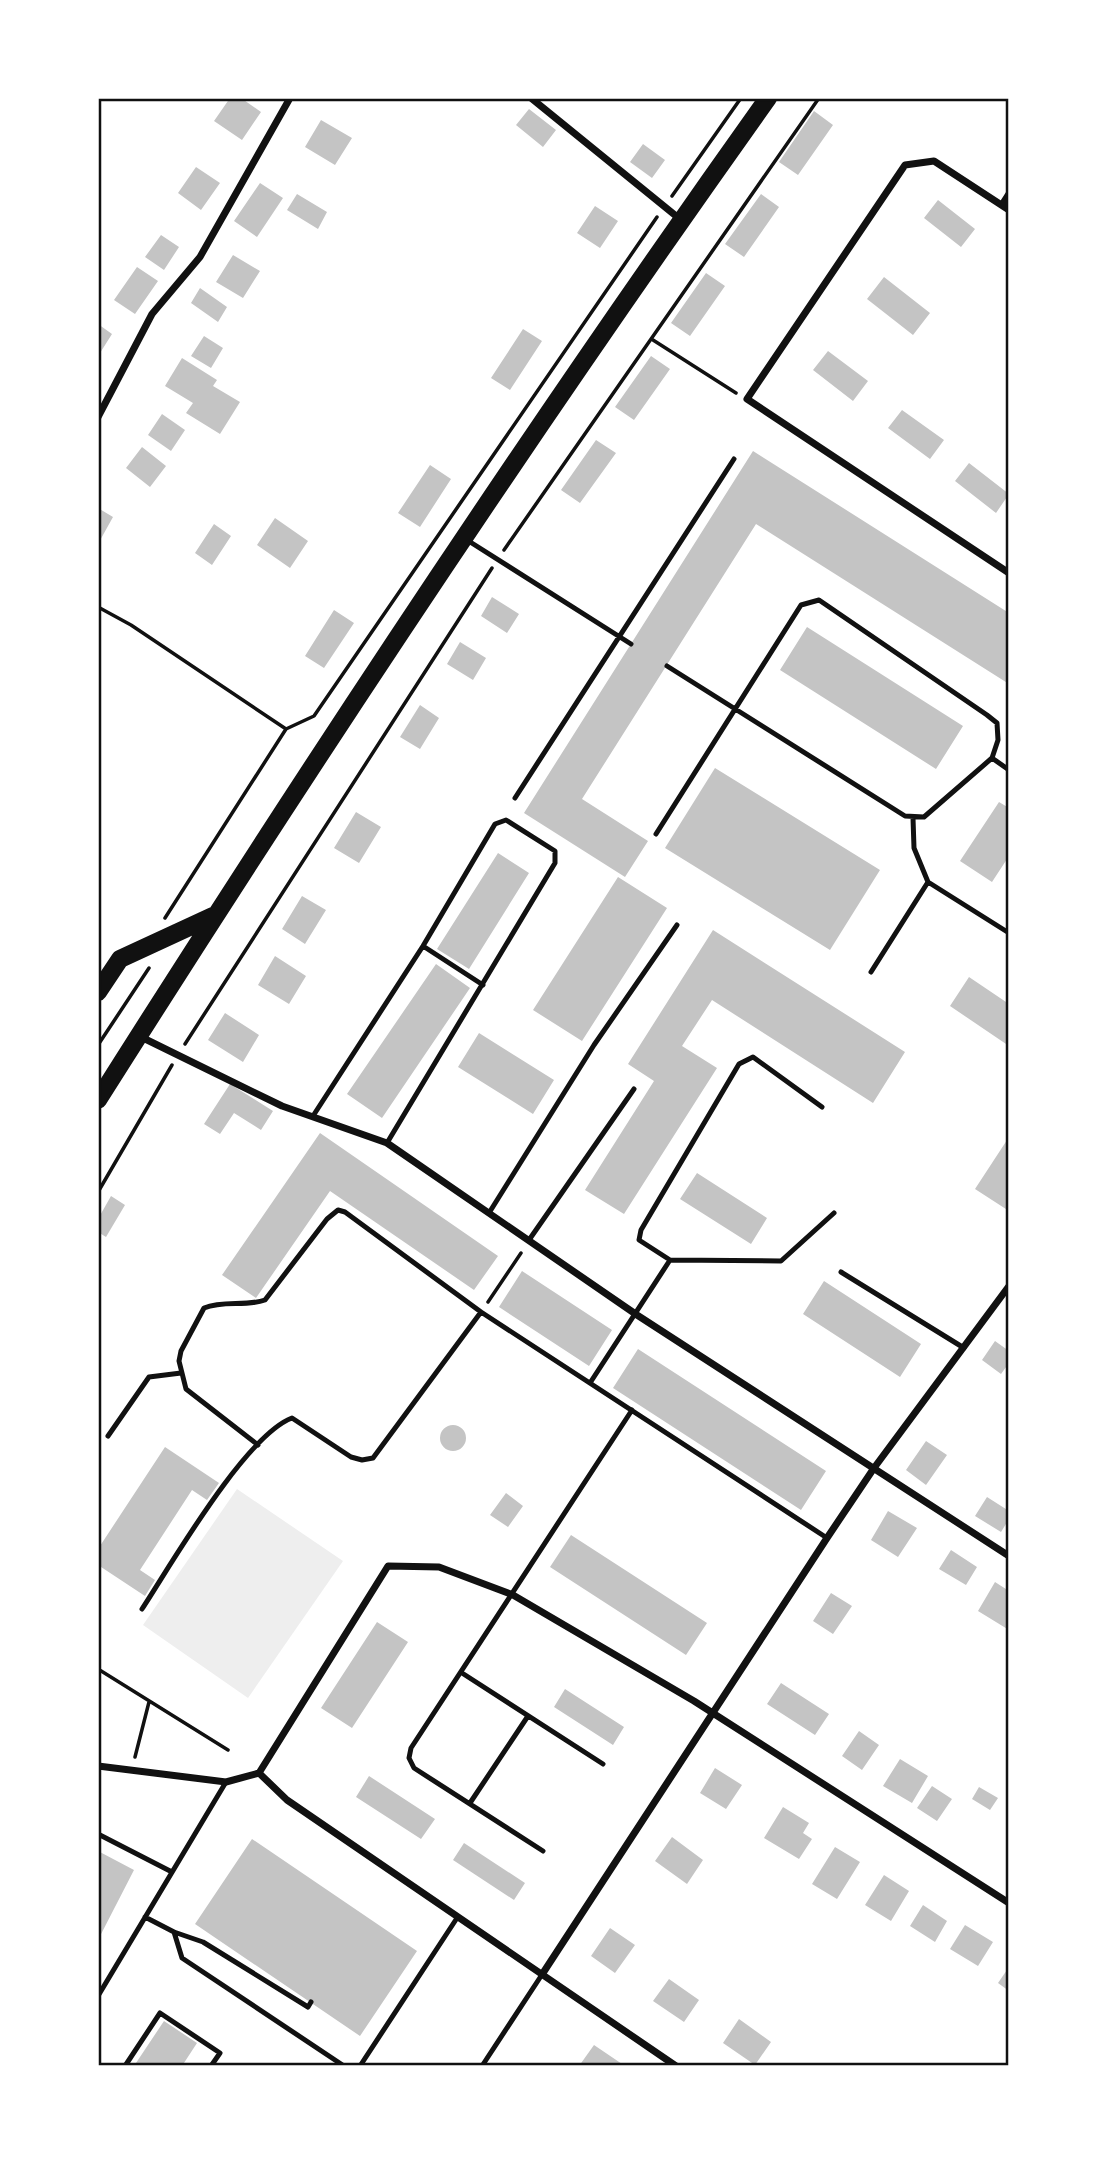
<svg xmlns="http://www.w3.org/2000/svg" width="1107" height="2164" viewBox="0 0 1107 2164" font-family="Manrope,sans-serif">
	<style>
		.green { fill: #eee }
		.building { fill: #c4c4c4 }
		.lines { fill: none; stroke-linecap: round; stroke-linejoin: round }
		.path { stroke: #111; stroke-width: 3.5 }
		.service { stroke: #111; stroke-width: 5 }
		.minor { stroke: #111; stroke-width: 7 }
		.primary { stroke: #111; stroke-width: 18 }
		.neatline { fill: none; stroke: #111; stroke-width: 2.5 }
	</style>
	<rect width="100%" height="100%" fill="#fff"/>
	<!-- green -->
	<path class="green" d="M 237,1489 L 343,1561 L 248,1698 L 143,1625 Z"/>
	<!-- building -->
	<path class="building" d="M 230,98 L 241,98 L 261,112 L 242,140 L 214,121 Z
		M 529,109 L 556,130 L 543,147 L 516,125 Z
		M 814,111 L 833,125 L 798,175 L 779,162 Z
		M 321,120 L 352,138 L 335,165 L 305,147 Z
		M 643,144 L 665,160 L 652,178 L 630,162 Z
		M 196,167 L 220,183 L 201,210 L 178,193 Z
		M 260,183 L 283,198 L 257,237 L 234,221 Z
		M 297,194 L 327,212 L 318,229 L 287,210 Z
		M 761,194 L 779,207 L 744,257 L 725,244 Z
		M 938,200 L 975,229 L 961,247 L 924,218 Z
		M 595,206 L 618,221 L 600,248 L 577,233 Z
		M 161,235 L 179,247 L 164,270 L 145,257 Z
		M 233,255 L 260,271 L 243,298 L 216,282 Z
		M 137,267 L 158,281 L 135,314 L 114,300 Z
		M 706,273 L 725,286 L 690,336 L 671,323 Z
		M 884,277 L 930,313 L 913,335 L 867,299 Z
		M 200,288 L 227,307 L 218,322 L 191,303 Z
		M 98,324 L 112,334 L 100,353 L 98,352 Z
		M 523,329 L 542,341 L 510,390 L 491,378 Z
		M 204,336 L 223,348 L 211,368 L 191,356 Z
		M 828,351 L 868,381 L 853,401 L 813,370 Z
		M 651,356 L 670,369 L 634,420 L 615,407 Z
		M 182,358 L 217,380 L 213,386 L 240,402 L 220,434 L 186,413 L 193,403 L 165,386 Z
		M 902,410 L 944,440 L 930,459 L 888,428 Z
		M 162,414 L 185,430 L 171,451 L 148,435 Z
		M 596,440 L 616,453 L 580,503 L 561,490 Z
		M 142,447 L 166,466 L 150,487 L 126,468 Z
		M 753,451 L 1009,613 L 1009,684 L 756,524 L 582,799 L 648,841 L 625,877 L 524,813 Z
		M 969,463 L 1009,494 L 996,513 L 955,481 Z
		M 430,465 L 451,479 L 420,527 L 398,513 Z
		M 98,508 L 113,517 L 98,544 Z
		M 275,518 L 308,541 L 290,568 L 257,545 Z
		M 214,524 L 231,536 L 212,565 L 195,553 Z
		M 492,597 L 519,614 L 507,633 L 481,616 Z
		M 334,610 L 354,623 L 324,668 L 305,656 Z
		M 807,627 L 963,726 L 936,769 L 780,670 Z
		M 460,642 L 486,658 L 473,680 L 447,664 Z
		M 420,705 L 439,718 L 420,749 L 400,737 Z
		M 715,768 L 880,870 L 830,950 L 665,848 Z
		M 999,802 L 1009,808 L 1009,856 L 992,882 L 960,861 Z
		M 356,812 L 381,827 L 359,863 L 334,848 Z
		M 498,853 L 529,873 L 469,969 L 437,949 Z
		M 618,877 L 667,908 L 582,1041 L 533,1010 Z
		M 302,896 L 326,910 L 305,944 L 282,929 Z
		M 713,930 L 905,1052 L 873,1103 L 712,1000 L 682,1046 L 717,1068 L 624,1214 L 585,1190 L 654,1081 L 628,1064 Z
		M 275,956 L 306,976 L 289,1004 L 258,985 Z
		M 436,964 L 470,988 L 382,1118 L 347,1094 Z
		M 969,977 L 1009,1004 L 1009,1046 L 950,1006 Z
		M 225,1013 L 259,1035 L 243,1062 L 208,1040 Z
		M 479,1033 L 554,1080 L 533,1114 L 458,1067 Z
		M 230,1084 L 273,1111 L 261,1130 L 234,1113 L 220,1134 L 204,1124 Z
		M 320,1133 L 498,1256 L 474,1290 L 330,1191 L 256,1298 L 222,1275 Z
		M 1009,1137 L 1009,1211 L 975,1189 Z
		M 697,1173 L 767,1218 L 751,1244 L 680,1199 Z
		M 111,1196 L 125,1205 L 106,1237 L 98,1232 L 98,1219 Z
		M 522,1271 L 612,1330 L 589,1366 L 499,1307 Z
		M 824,1281 L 921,1344 L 900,1377 L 803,1314 Z
		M 995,1341 L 1009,1351 L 1009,1363 L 1001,1374 L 982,1360 Z
		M 638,1349 L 826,1471 L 801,1510 L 613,1388 Z
		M440 1438a13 13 0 1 1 26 0a13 13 0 1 1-26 0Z
		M 926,1441 L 947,1455 L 926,1485 L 906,1470 Z
		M 165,1447 L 219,1483 L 207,1500 L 192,1490 L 140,1570 L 155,1580 L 145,1596 L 98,1565 L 98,1549 Z
		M 506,1493 L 523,1506 L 508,1527 L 490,1515 Z
		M 987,1497 L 1009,1511 L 1009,1519 L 1001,1532 L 975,1516 Z
		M 888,1511 L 917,1528 L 898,1557 L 871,1540 Z
		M 571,1535 L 707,1623 L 686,1655 L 550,1567 Z
		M 951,1550 L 977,1567 L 966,1585 L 939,1569 Z
		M 995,1582 L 1009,1591 L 1009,1630 L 978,1611 Z
		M 831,1593 L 852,1606 L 833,1634 L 813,1621 Z
		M 377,1622 L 408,1642 L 352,1728 L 321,1708 Z
		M 781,1683 L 829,1714 L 815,1735 L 767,1704 Z
		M 565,1689 L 624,1727 L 613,1745 L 554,1707 Z
		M 859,1731 L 879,1745 L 862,1770 L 842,1756 Z
		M 900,1759 L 928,1776 L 912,1803 L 883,1786 Z
		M 715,1768 L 742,1785 L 726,1809 L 700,1793 Z
		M 369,1776 L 435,1819 L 421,1839 L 356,1797 Z
		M 932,1786 L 952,1799 L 937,1821 L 917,1808 Z
		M 979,1787 L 998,1798 L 990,1810 L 972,1799 Z
		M 783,1807 L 809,1823 L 803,1833 L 812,1839 L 799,1859 L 764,1838 Z
		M 672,1837 L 703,1860 L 687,1884 L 655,1861 Z
		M 252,1839 L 417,1951 L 360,2036 L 195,1924 Z
		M 464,1843 L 525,1883 L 514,1900 L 453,1860 Z
		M 835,1847 L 860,1862 L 837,1899 L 812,1884 Z
		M 98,1851 L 134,1870 L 98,1940 Z
		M 884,1875 L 909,1891 L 891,1921 L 865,1905 Z
		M 923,1905 L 947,1921 L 935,1942 L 910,1926 Z
		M 965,1925 L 993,1942 L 978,1966 L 950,1949 Z
		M 610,1928 L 635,1945 L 615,1973 L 591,1956 Z
		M 1009,1967 L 1009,1991 L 998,1983 Z
		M 669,1979 L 699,2000 L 684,2022 L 653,2001 Z
		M 739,2019 L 771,2042 L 755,2065 L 723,2043 Z
		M 164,2021 L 197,2043 L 182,2066 L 134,2066 Z
		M 594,2045 L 625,2066 L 579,2066 Z"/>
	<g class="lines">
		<!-- path -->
		<path class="path" d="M 672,196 L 741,98
			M 653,340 L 736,393
			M 504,550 L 819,98
			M 98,607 L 131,625 L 286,729
			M 165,918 L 286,729 L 314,716 L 657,217
			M 185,1044 L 492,568
			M 98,1045 L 149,968
			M 98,1192 L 172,1065
			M 488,1302 L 521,1253
			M 98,1669 L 228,1750
			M 135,1757 L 149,1702"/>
		<!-- service -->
		<path class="service" d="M 467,540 L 631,644
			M 667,666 L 905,816 L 924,817 L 992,758 L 1009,770
			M 515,798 L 734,459
			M 913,818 L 914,848 L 928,882 L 1009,933
			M 656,834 L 801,605 L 819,600 L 987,715 L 997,723 L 998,740 L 992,758
			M 423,946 L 483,985
			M 871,972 L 928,882
			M 313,1116 L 423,946 L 495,824 L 506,820 L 555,851 L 555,863 L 387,1143
			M 489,1213 L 594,1045 L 677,925
			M 529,1240 L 634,1089
			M 670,1260 L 639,1240 L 641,1230 L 739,1064 L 753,1057 L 822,1107
			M 841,1272 L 964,1348
			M 590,1383 L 670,1260 L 781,1261 L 834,1213
			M 108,1436 L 149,1377 L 181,1373
			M 258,1445 L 186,1389 L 179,1361 L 181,1351 L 204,1308 C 224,1300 245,1307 265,1300 L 327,1219 L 338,1210 L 345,1212 L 481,1312 L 827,1538
			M 142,1609 C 172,1563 245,1436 292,1418 L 351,1457 L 362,1460 L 373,1458 L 481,1312
			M 462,1673 L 603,1764
			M 470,1803 L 528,1716
			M 98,1834 L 172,1872
			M 543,1851 L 414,1768 L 409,1758 L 411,1748 L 632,1410
			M 145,1917 L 174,1932 L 182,1958 L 344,2066
			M 174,1932 L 203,1942 L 308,2007 L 311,2002
			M 98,1996 L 226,1782
			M 125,2066 L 160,2013 L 220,2053 L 211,2066
			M 360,2066 L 457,1918
			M 482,2066 L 543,1973"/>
		<!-- minor -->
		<path class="minor" d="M 531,98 L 681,220
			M 1002,205 L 1009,194
			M 1009,210 L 934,161 L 905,165 L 747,399 L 1009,573
			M 98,417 L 152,314 L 200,257 L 290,98
			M 139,1036 L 282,1106 L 387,1143 L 637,1315 L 1009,1556
			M 98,1766 L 226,1782 L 259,1773 L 287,1800 L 676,2066
			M 259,1773 L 388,1566 L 439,1567 L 513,1595 L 694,1701 L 1009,1903
			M 543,1973 L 827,1538 L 874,1468 L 1009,1286"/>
		<!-- primary -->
		<path class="primary" d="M 98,992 L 120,959 L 213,916
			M 98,1100 C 313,760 535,425 768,98"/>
	</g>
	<!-- border -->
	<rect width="1107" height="2164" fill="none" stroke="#ffffff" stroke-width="200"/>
	<rect x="100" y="100" width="907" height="1964" class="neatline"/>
</svg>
